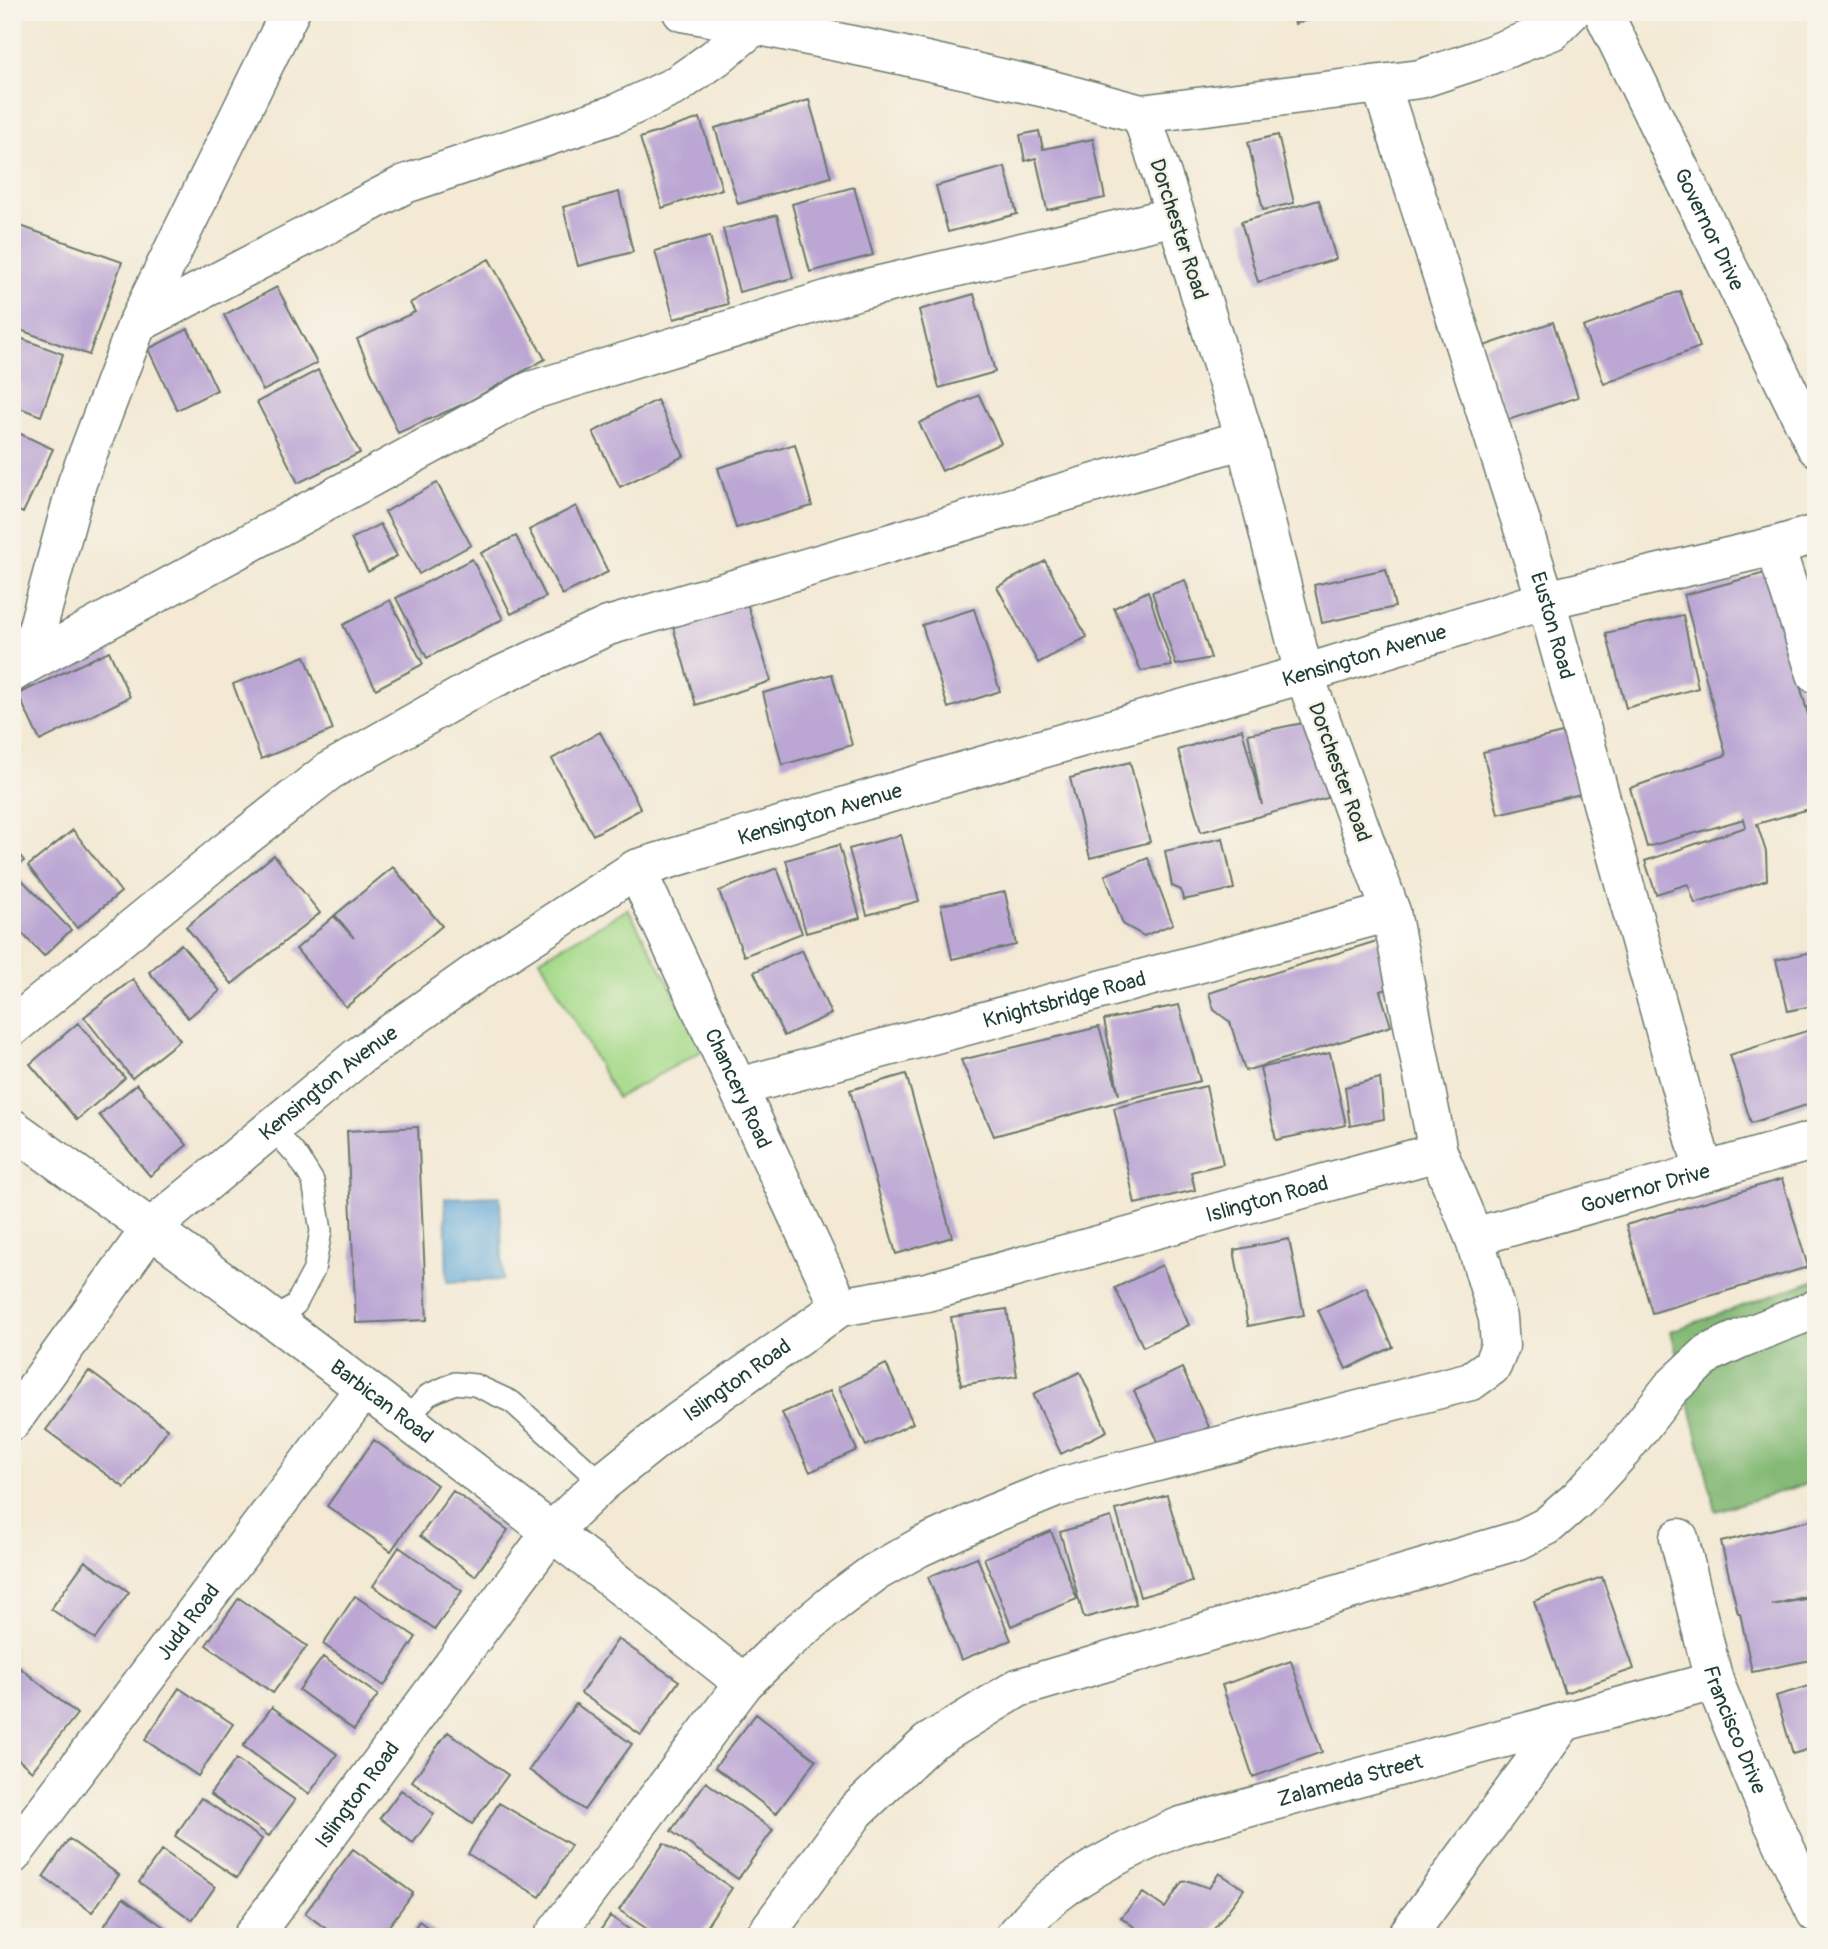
<svg xmlns="http://www.w3.org/2000/svg" width="1828" height="1949" viewBox="0 0 1828 1949" font-family="Pangolin,sans-serif">
	<style>
		.green { fill: #a6da8a; stroke: #628c5f; stroke-width: 2 }
		.forest { fill: #84ba76; stroke: #527c55; stroke-width: 2 }
		.water { fill: #61a7d7; stroke: #407286; stroke-width: 2 }
		.building { fill: #bca7d4 }
		.lines { fill: none; stroke-linecap: round; stroke-linejoin: round }
		.service-casing { stroke: #69796c; stroke-width: 24 }
		.minor-casing { stroke: #69796c; stroke-width: 41 }
		.tertiary-casing { stroke: #69796c; stroke-width: 41 }
		.service { stroke: #fff; stroke-width: 21 }
		.minor { stroke: #fff; stroke-width: 38 }
		.tertiary { stroke: #fff; stroke-width: 38 }
		.labels { text-anchor: middle; stroke-width: 5; stroke-linejoin: round; paint-order: stroke }
		.street-label { font-size: 21px; fill: #1f3d34; stroke: #f7f3e8 }
	</style>
	<rect width="100%" height="100%" fill="#f7f3e8"/>
	<filter id="ink" filterUnits="userSpaceOnUse"><feTurbulence type="fractalNoise" baseFrequency=".0143" numOctaves="2"/><feDisplacementMap in="SourceGraphic" scale="14" xChannelSelector="R" yChannelSelector="G"/><feConvolveMatrix kernelMatrix="1 2 1 2 8 2 1 2 1" color-interpolation-filters="sRGB"/></filter>
	<filter id="wash" filterUnits="userSpaceOnUse"><feTurbulence type="fractalNoise" baseFrequency=".00686" numOctaves="4" result="noise"/><feDisplacementMap in="SourceGraphic" scale="28" xChannelSelector="R" yChannelSelector="G"/><feGaussianBlur stdDeviation="1.57" result="paint"/><feColorMatrix in="noise" values="0 0 0 0 0 0 0 0 0 0 0 0 0 0 0 0 0 1.4 0 .05"/><feComposite in="paint" operator="in"/></filter>
	<g filter="url(#wash)">
		<rect width="100%" height="100%" fill="#f3e9d4"/>
		<!-- green -->
		<path class="green" d="M 628,909 L 705,1049 L 617,1098 L 540,959 Z"/>
		<!-- forest -->
		<path class="forest" d="M 1816,1280 L 1816,1481 L 1716,1511 L 1671,1331 Z"/>
		<!-- water -->
		<path class="water" d="M 500,1196 L 503,1280 L 447,1282 L 445,1198 Z"/>
		<g id="blocks">
			<!-- building -->
			<path class="building" d="M 1292,12 L 1327,12 L 1328,13 L 1295,24 Z
				M 809,100 L 831,177 L 738,204 L 715,128 Z
				M 700,118 L 722,189 L 662,208 L 640,138 Z
				M 1039,131 L 1043,149 L 1093,139 L 1105,198 L 1047,210 L 1036,158 L 1025,161 L 1020,135 Z
				M 1278,135 L 1294,203 L 1263,210 L 1248,142 Z
				M 1005,167 L 1017,214 L 948,232 L 936,186 Z
				M 854,187 L 873,255 L 810,272 L 792,204 Z
				M 619,192 L 633,252 L 578,266 L 563,207 Z
				M 1319,200 L 1336,259 L 1258,282 L 1241,222 Z
				M 777,215 L 793,278 L 739,292 L 723,229 Z
				M 12,223 L 122,262 L 89,355 L 12,327 Z
				M 710,236 L 728,304 L 674,319 L 655,251 Z
				M 489,259 L 545,359 L 466,403 L 398,433 L 357,339 L 415,312 L 410,303 Z
				M 277,287 L 317,363 L 263,391 L 224,315 Z
				M 1680,291 L 1700,347 L 1604,384 L 1583,327 Z
				M 974,294 L 995,372 L 939,388 L 919,310 Z
				M 1553,322 L 1578,397 L 1508,420 L 1484,346 Z
				M 188,329 L 217,390 L 177,410 L 148,349 Z
				M 12,335 L 63,354 L 41,416 L 12,405 Z
				M 318,370 L 360,453 L 298,483 L 257,402 Z
				M 979,395 L 1001,443 L 942,471 L 919,423 Z
				M 657,400 L 684,456 L 620,487 L 593,432 Z
				M 12,430 L 53,449 L 23,513 L 12,508 Z
				M 795,444 L 812,506 L 736,528 L 718,468 Z
				M 437,483 L 471,545 L 419,574 L 385,512 Z
				M 576,506 L 608,572 L 562,595 L 529,530 Z
				M 380,524 L 397,556 L 368,572 L 351,539 Z
				M 516,536 L 546,597 L 511,614 L 481,553 Z
				M 472,559 L 503,619 L 427,658 L 396,598 Z
				M 1045,561 L 1087,637 L 1038,663 L 997,587 Z
				M 1386,569 L 1395,607 L 1322,623 L 1314,585 Z
				M 1769,572 L 1816,744 L 1816,807 L 1757,824 L 1766,852 L 1767,880 L 1695,904 L 1688,884 L 1656,894 L 1645,861 L 1746,827 L 1744,819 L 1647,847 L 1630,788 L 1726,755 L 1684,595 Z
				M 1185,580 L 1211,658 L 1176,665 L 1152,592 Z
				M 1148,591 L 1172,666 L 1141,671 L 1114,608 Z
				M 390,600 L 423,664 L 376,689 L 343,625 Z
				M 747,603 L 771,681 L 696,705 L 673,627 Z
				M 974,609 L 1000,691 L 948,708 L 922,625 Z
				M 1683,615 L 1698,688 L 1626,708 L 1606,633 Z
				M 109,651 L 130,697 L 40,741 L 18,694 Z
				M 305,656 L 333,730 L 261,759 L 233,684 Z
				M 832,674 L 852,745 L 782,765 L 763,693 Z
				M 1318,720 L 1331,797 L 1201,832 L 1178,750 L 1242,729 L 1262,805 L 1248,734 Z
				M 1575,730 L 1589,792 L 1498,814 L 1483,752 Z
				M 600,732 L 641,809 L 593,835 L 552,759 Z
				M 1130,762 L 1150,842 L 1090,858 L 1070,778 Z
				M 73,830 L 121,892 L 77,928 L 28,866 Z
				M 901,835 L 919,901 L 867,915 L 849,849 Z
				M 1223,838 L 1234,889 L 1183,900 L 1181,890 L 1172,886 L 1165,851 Z
				M 12,844 L 24,861 L 12,868 Z
				M 839,845 L 860,918 L 806,933 L 786,860 Z
				M 274,855 L 320,913 L 232,984 L 186,927 Z
				M 1148,858 L 1173,924 L 1144,936 L 1123,924 L 1105,875 Z
				M 393,867 L 442,926 L 346,1007 L 296,949 L 334,916 L 354,938 L 335,915 Z
				M 777,868 L 802,933 L 744,956 L 719,891 Z
				M 22,880 L 71,930 L 44,956 L 12,923 L 12,890 Z
				M 1005,892 L 1016,945 L 952,959 L 941,905 Z
				M 1380,940 L 1394,987 L 1380,991 L 1391,1026 L 1245,1071 L 1230,1022 L 1214,1010 L 1209,993 Z
				M 181,944 L 220,991 L 188,1018 L 149,972 Z
				M 802,950 L 831,1014 L 784,1036 L 754,972 Z
				M 1816,951 L 1816,1005 L 1788,1011 L 1776,960 Z
				M 133,979 L 180,1040 L 132,1078 L 84,1017 Z
				M 1179,1005 L 1200,1081 L 1120,1101 L 994,1136 L 961,1060 L 1099,1027 L 1119,1095 L 1104,1020 Z
				M 78,1023 L 125,1078 L 77,1120 L 30,1064 Z
				M 1816,1028 L 1816,1102 L 1751,1123 L 1730,1055 Z
				M 1330,1053 L 1346,1125 L 1276,1140 L 1260,1068 Z
				M 906,1074 L 952,1237 L 896,1254 L 850,1090 Z
				M 1380,1078 L 1384,1119 L 1350,1126 L 1345,1087 Z
				M 137,1084 L 187,1145 L 150,1176 L 99,1115 Z
				M 1206,1086 L 1223,1164 L 1191,1172 L 1195,1190 L 1135,1204 L 1114,1108 Z
				M 418,1127 L 427,1320 L 356,1323 L 347,1131 Z
				M 1782,1179 L 1808,1267 L 1652,1313 L 1626,1225 Z
				M 1289,1239 L 1304,1315 L 1248,1326 L 1234,1250 Z
				M 1162,1265 L 1189,1325 L 1143,1347 L 1115,1288 Z
				M 1366,1287 L 1393,1347 L 1346,1369 L 1318,1310 Z
				M 1007,1309 L 1017,1376 L 961,1385 L 951,1317 Z
				M 886,1364 L 913,1423 L 866,1446 L 839,1387 Z
				M 1182,1368 L 1209,1427 L 1162,1450 L 1134,1391 Z
				M 89,1371 L 168,1429 L 125,1488 L 46,1430 Z
				M 1080,1372 L 1107,1431 L 1061,1454 L 1033,1394 Z
				M 830,1391 L 857,1450 L 810,1472 L 782,1413 Z
				M 374,1440 L 437,1485 L 391,1551 L 327,1506 Z
				M 453,1491 L 508,1530 L 475,1576 L 420,1536 Z
				M 1167,1495 L 1192,1582 L 1140,1597 L 1116,1510 Z
				M 1111,1517 L 1136,1604 L 1084,1618 L 1060,1532 Z
				M 1815,1519 L 1816,1594 L 1772,1605 L 1816,1597 L 1816,1659 L 1752,1672 L 1740,1613 L 1738,1613 L 1721,1542 Z
				M 1051,1531 L 1077,1599 L 1011,1626 L 984,1558 Z
				M 399,1547 L 462,1591 L 435,1629 L 373,1586 Z
				M 977,1557 L 1011,1640 L 961,1660 L 928,1577 Z
				M 85,1561 L 129,1592 L 95,1639 L 51,1609 Z
				M 1602,1577 L 1634,1669 L 1565,1693 L 1534,1601 Z
				M 355,1596 L 416,1637 L 384,1686 L 323,1644 Z
				M 239,1598 L 307,1646 L 273,1693 L 206,1645 Z
				M 618,1639 L 679,1681 L 641,1735 L 581,1693 Z
				M 323,1657 L 378,1695 L 354,1730 L 299,1690 Z
				M 1291,1661 L 1322,1752 L 1253,1777 L 1222,1685 Z
				M 18,1666 L 77,1714 L 32,1771 L 12,1754 L 12,1673 Z
				M 1816,1684 L 1816,1747 L 1793,1754 L 1776,1696 Z
				M 179,1688 L 233,1724 L 198,1776 L 145,1740 Z
				M 576,1704 L 632,1744 L 584,1810 L 529,1770 Z
				M 272,1707 L 337,1754 L 309,1794 L 243,1746 Z
				M 756,1714 L 816,1760 L 776,1814 L 715,1767 Z
				M 448,1732 L 508,1775 L 472,1824 L 412,1781 Z
				M 236,1759 L 295,1800 L 269,1836 L 210,1794 Z
				M 706,1782 L 773,1830 L 738,1879 L 671,1831 Z
				M 401,1790 L 434,1814 L 413,1843 L 380,1818 Z
				M 201,1798 L 262,1839 L 237,1878 L 175,1836 Z
				M 499,1803 L 571,1845 L 540,1897 L 468,1854 Z
				M 69,1839 L 119,1875 L 92,1912 L 43,1877 Z
				M 664,1843 L 732,1888 L 699,1937 L 659,1937 L 619,1910 Z
				M 353,1849 L 413,1893 L 381,1937 L 337,1937 L 305,1913 Z
				M 162,1850 L 215,1887 L 192,1920 L 139,1882 Z
				M 1219,1873 L 1244,1889 L 1208,1937 L 1148,1937 L 1121,1917 L 1143,1893 L 1165,1908 L 1182,1882 L 1189,1881 L 1209,1888 Z
				M 123,1898 L 178,1937 L 97,1937 Z
				M 610,1916 L 640,1937 L 596,1937 Z
				M 419,1921 L 441,1937 L 409,1937 Z"/>
		</g>
	</g>
	<g filter="url(#ink)">
		<use href="#blocks" fill-opacity="0" stroke="#69796c" stroke-width="2"/>
		<g class="lines">
			<!-- service casing -->
			<g class="service-casing">
				<path id="service" d="M 273,1129 L 298,1157 L 313,1181 L 321,1231 L 314,1270 L 296,1304 L 276,1321
					M 406,1421 L 428,1395 L 455,1383 L 475,1385 L 512,1402 L 602,1483"/>
			</g>
			<!-- minor casing -->
			<g class="minor-casing">
				<g id="minor">
					<path d="M 682,12 L 755,25 L 900,55 L 1045,88 L 1141,114 L 1420,79 L 1477,60 L 1552,31 L 1571,12"/>
					<path id="s1" d="M 1603,12 L 1816,447"/>
					<path id="s2" d="M 1381,85 L 1546,600 L 1704,1172"/>
					<path d="M 137,324 L 405,184 L 615,114 L 675,86 L 715,58 L 755,25"/>
					<path d="M 1775,546 L 1816,674"/>
					<path d="M 28,663 L 77,483 L 137,324 L 290,12"/>
					<path d="M 12,673 L 28,663 L 530,391 L 859,290 L 1176,216"/>
					<path id="s3" d="M 636,869 L 840,1307"/>
					<path d="M 12,1027 L 222,855 L 329,771 L 484,683 L 608,626 L 1245,439"/>
					<path id="s4" d="M 738,1087 L 1391,912"/>
					<path id="s5" d="M 12,1128 C 261,1306 504,1493 744,1683"/>
					<path id="s6" d="M 1474,1237 L 1816,1140"/>
					<path id="s7" d="M 12,1421 L 151,1228 L 359,1056 L 477,972 L 636,869 L 950,775 L 1304,674 L 1546,600 L 1775,546 L 1816,534"/>
					<path id="s8" d="M 1679,1538 L 1714,1681 L 1770,1816 L 1816,1913"/>
					<path id="s9" d="M 12,1855 L 364,1389"/>
					<path id="s10" d="M 252,1937 L 552,1531 L 602,1483 L 678,1422 L 840,1307 L 927,1292 L 1438,1152"/>
					<path d="M 553,1937 L 744,1683 L 785,1643 L 835,1602 L 874,1573 L 920,1547 L 992,1514 L 1056,1488 L 1471,1381 L 1492,1366 L 1500,1346 L 1498,1318 L 1474,1237 L 1438,1152 L 1391,912 L 1304,674 L 1245,439 L 1176,216 L 1141,114"/>
					<path id="s11" d="M 1014,1937 C 1026,1924 1038,1908 1052,1897 C 1091,1866 1135,1846 1181,1826 L 1714,1681"/>
					<path d="M 1406,1937 L 1563,1723"/>
				</g>
			</g>
			<!-- tertiary casing -->
			<g class="tertiary-casing">
				<path id="tertiary" d="M 764,1937 L 856,1811 L 928,1743 L 1018,1688 L 1519,1540 L 1547,1526 L 1578,1499 L 1622,1451 L 1671,1388 L 1709,1353 L 1742,1338 L 1816,1309"/>
			</g>
			<!-- service -->
			<use href="#service" class="service"/>
			<!-- minor -->
			<use href="#minor" class="minor"/>
			<!-- tertiary -->
			<use href="#tertiary" class="tertiary"/>
		</g>
	</g>
	<g class="labels">
		<!-- street labels -->
		<g class="street-label">
			<text transform="translate(1179 229) rotate(72)" y="7">Dorchester Road</text>
			<text dy="7" stroke="none"><textPath href="#s1" startOffset="242">Governor Drive</textPath></text>
			<text dy="7" stroke="none"><textPath href="#s2" startOffset="567">Euston Road</textPath></text>
			<text dy="7" stroke="none"><textPath href="#s7" startOffset="1601">Kensington Avenue</textPath></text>
			<text transform="translate(1340 772) rotate(70)" y="7">Dorchester Road</text>
			<text dy="7" stroke="none"><textPath href="#s7" startOffset="1034">Kensington Avenue</textPath></text>
			<text dy="7" stroke="none"><textPath href="#s4" startOffset="338">Knightsbridge Road</textPath></text>
			<text dy="7" stroke="none"><textPath href="#s7" startOffset="467">Kensington Avenue</textPath></text>
			<text dy="7" stroke="none"><textPath href="#s3" startOffset="242">Chancery Road</textPath></text>
			<text dy="7" stroke="none"><textPath href="#s6" startOffset="178">Governor Drive</textPath></text>
			<text dy="7" stroke="none"><textPath href="#s10" startOffset="1311">Islington Road</textPath></text>
			<text dy="7" stroke="none"><textPath href="#s10" startOffset="744">Islington Road</textPath></text>
			<text dy="7" stroke="none"><textPath href="#s5" startOffset="460">Barbican Road</textPath></text>
			<text dy="7" stroke="none"><textPath href="#s9" startOffset="292">Judd Road</textPath></text>
			<text dy="7" stroke="none"><textPath href="#s8" startOffset="200">Francisco Drive</textPath></text>
			<text dy="7" stroke="none"><textPath href="#s11" startOffset="378">Zalameda Street</textPath></text>
			<text dy="7" stroke="none"><textPath href="#s10" startOffset="177">Islington Road</textPath></text>
		</g>
	</g>
	<!-- margin -->
	<rect width="1828" height="1949" fill="none" stroke="#f7f3e8" stroke-width="42"/>
</svg>
